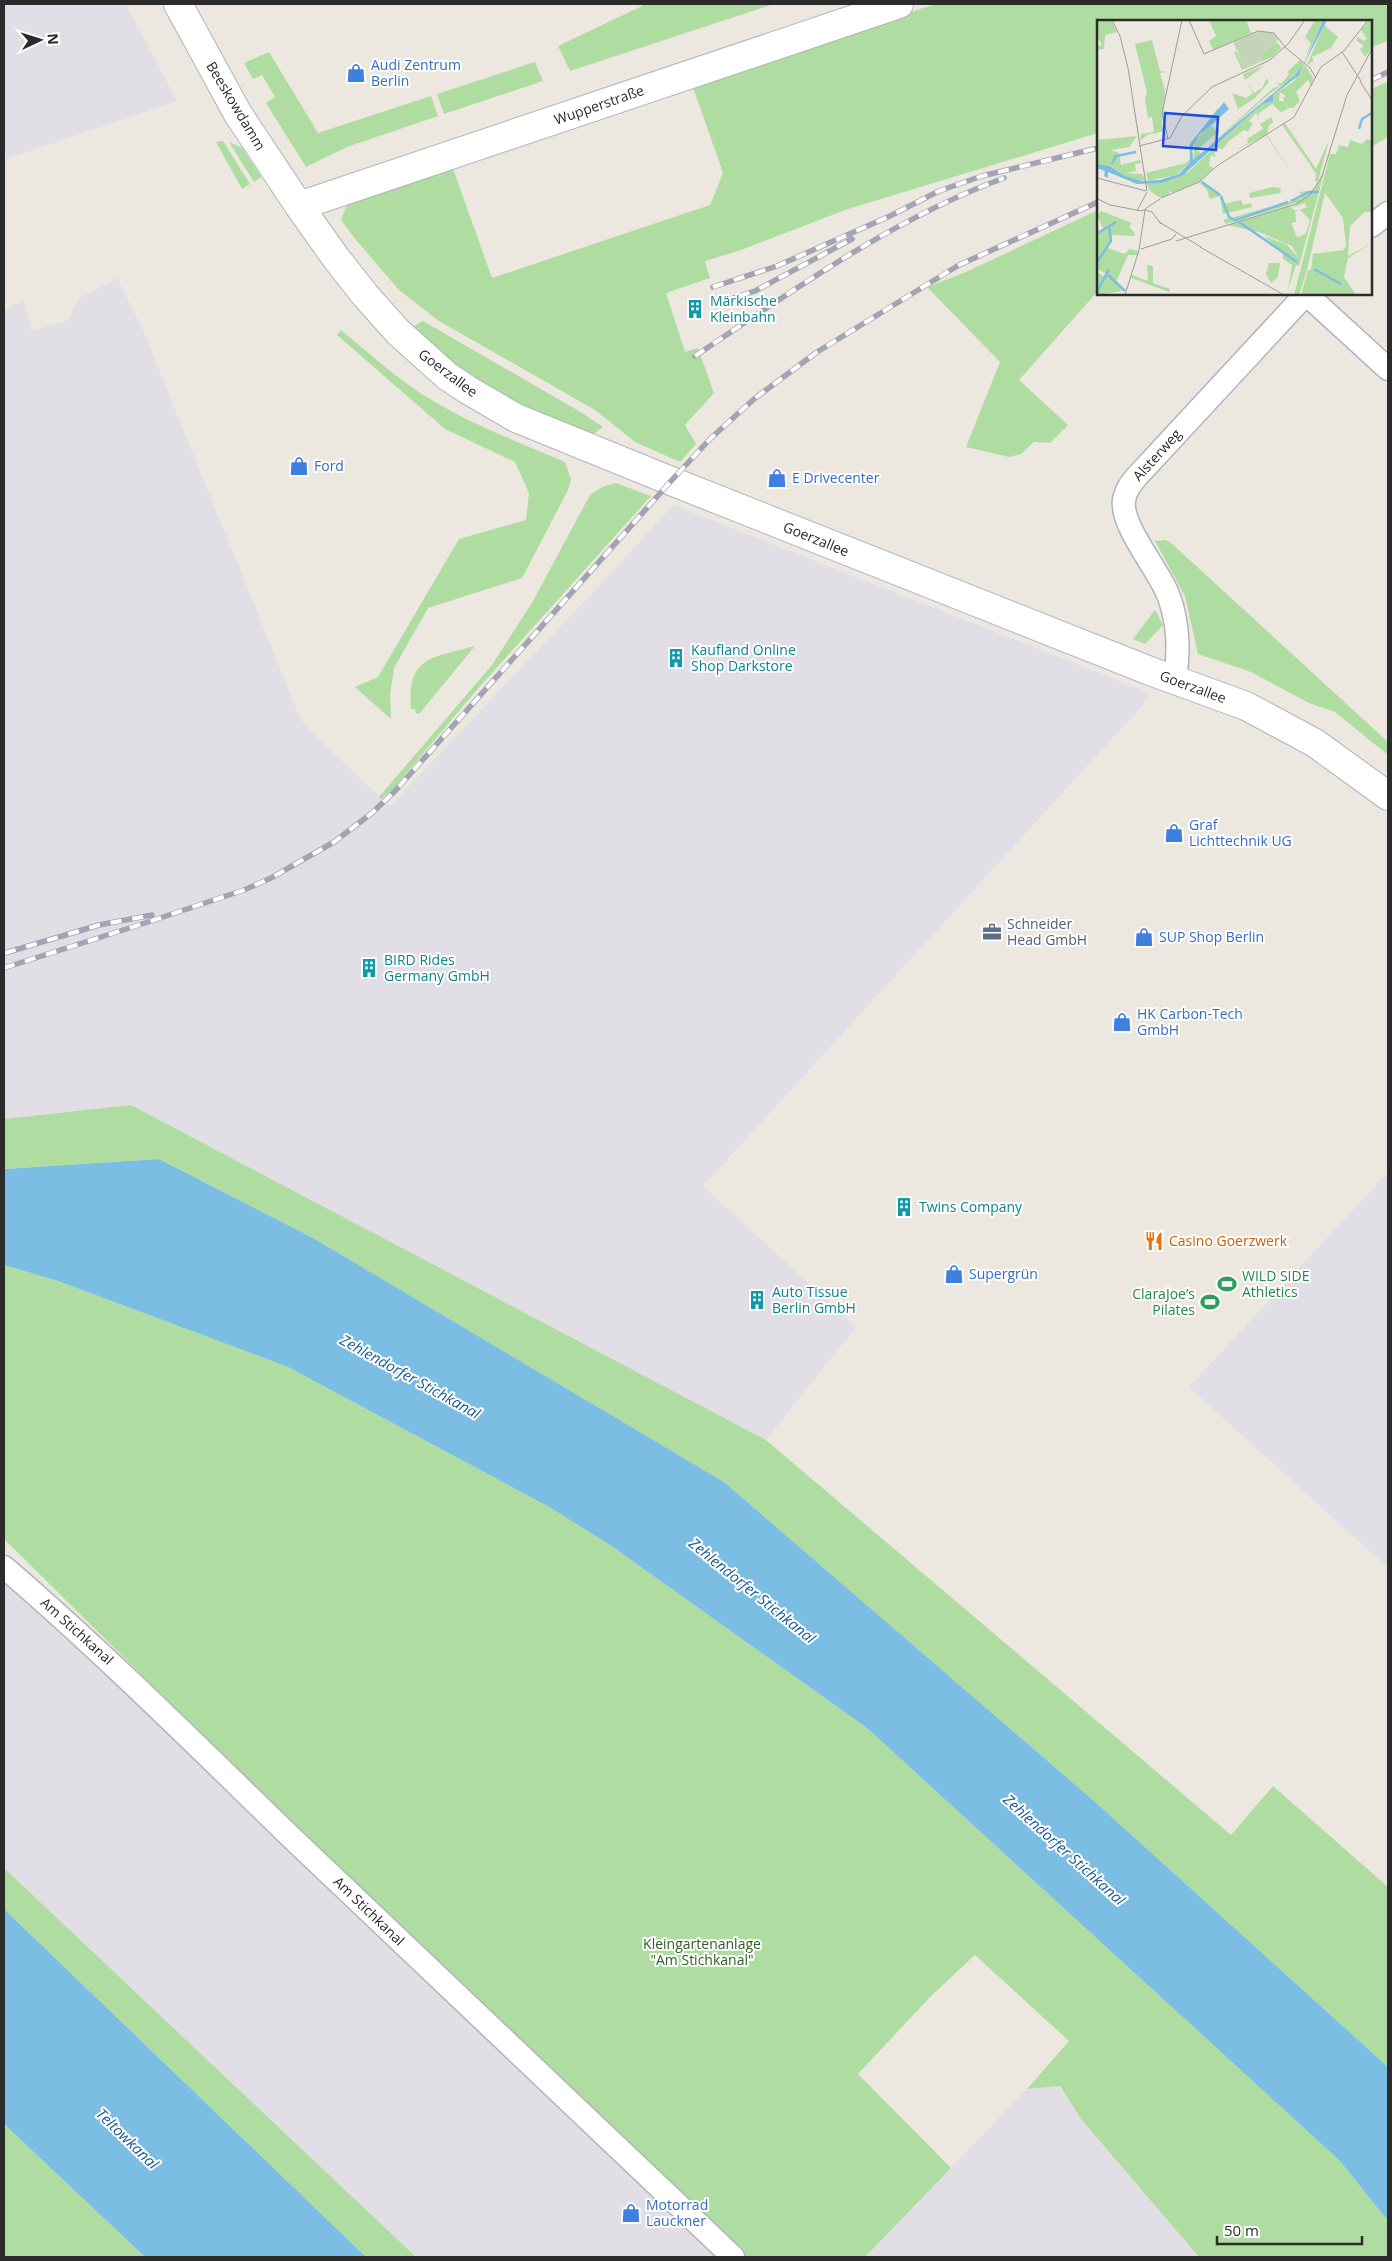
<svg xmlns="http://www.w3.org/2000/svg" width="1392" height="2261" viewBox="0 0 1392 2261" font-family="'Open Sans',sans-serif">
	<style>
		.industrial { fill: #e1dfe5 }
		.green { fill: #afdda1 }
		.water { fill: #7cbee3 }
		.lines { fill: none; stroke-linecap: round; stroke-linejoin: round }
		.minor-casing { stroke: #b2b3bd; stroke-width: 25 }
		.secondary-casing { stroke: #b2b3bd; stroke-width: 30 }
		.minor { stroke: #fff; stroke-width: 22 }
		.secondary { stroke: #fff; stroke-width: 28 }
		.rail-casing { stroke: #a2a3b3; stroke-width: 5.5 }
		.rail { stroke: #fff; stroke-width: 4; stroke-dasharray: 11; stroke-linecap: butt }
		.labels { text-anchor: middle; stroke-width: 4; stroke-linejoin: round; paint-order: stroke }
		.shop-label { font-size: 14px; fill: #366cbe; stroke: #fff; text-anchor: start }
		.street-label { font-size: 14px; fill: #2b2b2b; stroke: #fff }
		.culture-label { font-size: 14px; fill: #0d838f; stroke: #fff; text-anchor: start }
		.service-label { font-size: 14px; fill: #4e5e75; stroke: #fff; text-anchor: start }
		.food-label { font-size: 14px; fill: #c56008; stroke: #fff; text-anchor: start }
		.leisure-label { font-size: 14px; fill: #27864d; stroke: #fff; text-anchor: start }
		.park-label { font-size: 14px; fill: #296221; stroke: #fff }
		.water-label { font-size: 15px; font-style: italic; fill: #1a5c90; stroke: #fff }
		.inset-river { fill: none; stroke: #7cbee3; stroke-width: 2.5 }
		.inset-road { fill: none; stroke: #9f9c97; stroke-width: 1 }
		.view { fill: #1d4ed8; fill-opacity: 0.15; stroke: #1d4ed8; stroke-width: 2.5 }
		.inset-edge { fill: none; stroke: #2b2b2b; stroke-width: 2.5 }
	</style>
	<rect width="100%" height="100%" fill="#ece7df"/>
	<!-- industrial -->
	<path class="industrial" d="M 4,4 L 126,4 L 177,101 L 4,160 Z
		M 117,278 L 143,330 L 300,718 L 309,730 L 390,806 L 615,569 L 673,505 L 1150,693 L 1142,706 L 703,1186 L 856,1327 L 766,1440 L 131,1105 L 4,1119 L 4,310 L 24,301 L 32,331 L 69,320 L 78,299 Z
		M 1388,1172 L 1388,1563 L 1386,1566 L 1189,1387 Z
		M 4,1565 L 574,2120 L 717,2257 L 409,2257 L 4,1870 Z
		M 1059,2086 L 1081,2119 L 1199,2257 L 865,2257 L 1027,2089 Z"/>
	<!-- green -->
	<path class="green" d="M 641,4 L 774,4 L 570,71 L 558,46 L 642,6 Z
		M 936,4 L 1388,4 L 1388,41 L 1371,47 L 1371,21 L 1098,21 L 1098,133 L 845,210 L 741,250 L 705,261 L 710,278 L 666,293 L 685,352 L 698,348 L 714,393 L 685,425 L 696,444 L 680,462 L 635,442 L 595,410 L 439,321 L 399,290 L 356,240 L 341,220 L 349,200 L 452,166 L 492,278 L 710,205 L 723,173 L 693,87 L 784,52 Z
		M 269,52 L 318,133 L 431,96 L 438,116 L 347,147 L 306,167 L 266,103 L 275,97 L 262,75 L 253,79 L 244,63 Z
		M 535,62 L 543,81 L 444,114 L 437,94 Z
		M 1388,82 L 1388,137 L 1371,147 L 1371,89 Z
		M 223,141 L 250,184 L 242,189 L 216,142 Z
		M 229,142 L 242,148 L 261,177 L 254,182 Z
		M 1098,210 L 1098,291 L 1019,380 L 1068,425 L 1050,443 L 1034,442 L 1021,454 L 1009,457 L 966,447 L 1000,362 L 927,287 L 966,272 Z
		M 423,321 L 584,414 L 603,427 L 591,436 C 547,417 503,399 464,372 C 446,359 429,342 412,327 Z
		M 341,330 C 364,349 386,369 410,386 C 457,419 511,439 565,462 L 571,479 L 568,490 L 522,578 L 428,608 L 394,668 L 390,695 L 391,719 L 355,687 L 378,677 L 459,539 L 526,520 L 529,493 L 515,462 L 445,429 L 337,335 Z
		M 616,483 L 651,496 L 475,692 L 394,788 L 381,799 L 379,797 L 492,665 L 533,601 L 590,495 L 602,487 Z
		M 1165,540 L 1170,542 L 1388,742 L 1388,755 L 1335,712 L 1309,703 L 1251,672 L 1198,654 L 1185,596 L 1155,541 Z
		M 1155,610 L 1163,625 L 1145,644 L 1133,639 Z
		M 475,646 L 419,714 L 416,713 L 415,709 L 411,709 C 407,656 432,658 475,646 Z
		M 131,1105 L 766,1440 L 1231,1835 L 1273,1786 L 1388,1887 L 1388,2067 L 1094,1801 L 724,1482 L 313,1238 L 159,1159 L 4,1169 L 4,1119 Z
		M 4,1265 L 58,1281 L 288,1367 L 549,1507 L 610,1545 L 867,1728 L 1340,2161 L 1388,2221 L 1388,2257 L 1199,2257 L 1081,2119 L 1060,2086 L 1027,2089 L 1069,2041 L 975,1955 L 929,1998 L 858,2074 L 951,2168 L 865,2257 L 734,2257 L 580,2108 L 4,1539 Z
		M 4,1868 L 416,2257 L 366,2257 L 4,1909 Z
		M 4,2124 L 145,2257 L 4,2257 Z"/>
	<!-- water -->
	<path class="water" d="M 159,1159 L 313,1238 L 724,1482 L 1094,1801 L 1388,2067 L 1388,2221 L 1340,2161 L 867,1728 L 610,1545 L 549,1507 L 288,1367 L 58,1281 L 4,1265 L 4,1169 Z
		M 4,1909 L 366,2257 L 145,2257 L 4,2124 Z"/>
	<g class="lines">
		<!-- minor casing -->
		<g class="minor-casing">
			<path id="minor" d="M 1371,226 L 1388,213
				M 1306,294 L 1388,369
				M 1175,680 C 1179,651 1179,625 1169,597 C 1160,571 1120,526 1124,500 C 1126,488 1134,479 1142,471 L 1306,294
				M 4,1567 C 105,1654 198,1747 294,1840 C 440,1980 587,2118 733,2257"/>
		</g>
		<!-- secondary casing -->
		<g class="secondary-casing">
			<path id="secondary" d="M 178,4 L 238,114 L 299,206 L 336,258 L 365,295 L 398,332 L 447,376 L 468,390 L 516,418 L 671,481 L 1150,671 L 1246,706 L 1315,743 L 1388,796
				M 299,206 L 899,4"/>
		</g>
		<!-- minor -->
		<use href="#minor" class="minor"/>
		<!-- secondary -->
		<use href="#secondary" class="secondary"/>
		<!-- rail casing -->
		<g class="rail-casing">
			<path id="rail" d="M 1371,80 L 1388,72
				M 713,287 L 777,266 L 890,216 L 939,191 L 982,176 L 1098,148
				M 718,303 L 755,291 L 852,239
				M 695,356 C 794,290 892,219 1004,178
				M 5,953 L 99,925 L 152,915
				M 4,968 L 145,923 L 244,890 L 271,878 L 334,842 L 372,813 L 395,791 L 671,481 L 710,439 L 754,399 L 817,352 L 959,265 L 1098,202"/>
		</g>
		<!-- rail -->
		<use href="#rail" class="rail"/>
	</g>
	<!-- icons -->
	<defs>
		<g id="shop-bare" transform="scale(1.5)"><path d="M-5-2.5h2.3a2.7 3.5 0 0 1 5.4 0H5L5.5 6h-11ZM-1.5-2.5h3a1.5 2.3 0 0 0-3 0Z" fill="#3f7fe0" stroke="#fff" stroke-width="2.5" paint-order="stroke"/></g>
		<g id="building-bare" transform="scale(1.5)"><path d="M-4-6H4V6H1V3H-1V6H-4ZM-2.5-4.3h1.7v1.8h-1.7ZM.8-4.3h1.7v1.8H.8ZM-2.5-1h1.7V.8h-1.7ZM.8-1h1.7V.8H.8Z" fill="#0f9aa8" stroke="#fff" stroke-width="2.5" paint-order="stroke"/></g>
		<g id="office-bare" transform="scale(1.5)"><path d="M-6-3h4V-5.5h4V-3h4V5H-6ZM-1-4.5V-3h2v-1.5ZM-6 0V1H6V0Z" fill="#5c6f8a" stroke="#fff" stroke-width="2.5" paint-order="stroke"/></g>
		<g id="restaurant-bare" transform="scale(1.5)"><path d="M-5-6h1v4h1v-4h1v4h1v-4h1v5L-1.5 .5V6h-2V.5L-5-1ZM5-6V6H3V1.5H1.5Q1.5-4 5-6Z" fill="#e8710a" stroke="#fff" stroke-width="2.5" paint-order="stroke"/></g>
		<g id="stadium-bare" transform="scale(1.5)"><path d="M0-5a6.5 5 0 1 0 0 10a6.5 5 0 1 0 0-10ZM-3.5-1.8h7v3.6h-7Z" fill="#2e9e5b" stroke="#fff" stroke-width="2.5" paint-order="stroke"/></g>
	</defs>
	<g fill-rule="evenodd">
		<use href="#shop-bare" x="356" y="73"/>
		<use href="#building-bare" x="695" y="309"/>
		<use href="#shop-bare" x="299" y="466"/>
		<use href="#shop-bare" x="777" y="478"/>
		<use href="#building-bare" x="676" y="658"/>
		<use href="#shop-bare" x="1174" y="833"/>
		<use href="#office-bare" x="992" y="932"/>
		<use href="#shop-bare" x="1144" y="937"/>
		<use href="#building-bare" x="369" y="968"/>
		<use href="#shop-bare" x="1122" y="1022"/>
		<use href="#building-bare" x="904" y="1207"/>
		<use href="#restaurant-bare" x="1154" y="1241"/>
		<use href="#shop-bare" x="954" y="1274"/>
		<use href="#stadium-bare" x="1227" y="1284"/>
		<use href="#building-bare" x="757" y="1300"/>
		<use href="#stadium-bare" x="1210" y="1302"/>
		<use href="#shop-bare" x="631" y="2213"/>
	</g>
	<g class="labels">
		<!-- shop labels -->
		<g class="shop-label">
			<text x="371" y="70">Audi Zentrum<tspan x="371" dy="16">Berlin</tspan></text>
			<text x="314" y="471">Ford</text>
			<text x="792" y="483">E Drivecenter</text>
			<text x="1189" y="830">Graf<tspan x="1189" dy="16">Lichttechnik UG</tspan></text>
			<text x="1159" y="942">SUP Shop Berlin</text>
			<text x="1137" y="1019">HK Carbon-Tech<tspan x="1137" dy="16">GmbH</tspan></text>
			<text x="969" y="1279">Supergrün</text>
			<text x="646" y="2210">Motorrad<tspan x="646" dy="16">Lauckner</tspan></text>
		</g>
		<!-- street labels -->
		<g class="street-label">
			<text transform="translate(599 105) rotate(-19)" y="5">Wupperstraße</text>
			<text transform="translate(236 106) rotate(59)" y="5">Beeskowdamm</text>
			<text transform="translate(448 373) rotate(37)" y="5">Goerzallee</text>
			<text transform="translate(1157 455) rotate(-48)" y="5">Alsterweg</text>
			<text transform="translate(816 539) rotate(22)" y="5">Goerzallee</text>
			<text transform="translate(1193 687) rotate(20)" y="5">Goerzallee</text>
			<text transform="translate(77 1631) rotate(42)" y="5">Am Stichkanal</text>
			<text transform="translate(369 1911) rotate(44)" y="5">Am Stichkanal</text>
		</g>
		<!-- culture labels -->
		<g class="culture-label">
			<text x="710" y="306">Märkische<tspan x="710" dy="16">Kleinbahn</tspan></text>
			<text x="691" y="655">Kaufland Online<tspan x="691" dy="16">Shop Darkstore</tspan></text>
			<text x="384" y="965">BIRD Rides<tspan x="384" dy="16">Germany GmbH</tspan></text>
			<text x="919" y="1212">Twins Company</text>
			<text x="772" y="1297">Auto Tissue<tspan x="772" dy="16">Berlin GmbH</tspan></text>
		</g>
		<!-- service labels -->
		<g class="service-label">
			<text x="1007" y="929">Schneider<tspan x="1007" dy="16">Head GmbH</tspan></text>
		</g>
		<!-- food labels -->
		<g class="food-label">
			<text x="1169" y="1246">Casino Goerzwerk</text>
		</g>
		<!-- leisure labels -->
		<g class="leisure-label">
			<text x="1242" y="1281">WILD SIDE<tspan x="1242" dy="16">Athletics</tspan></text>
			<text x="1195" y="1299" text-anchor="end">ClaraJoe’s<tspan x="1195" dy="16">Pilates</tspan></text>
		</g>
		<!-- park labels -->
		<g class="park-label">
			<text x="702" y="1949">Kleingartenanlage<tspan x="702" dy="16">"Am Stichkanal"</tspan></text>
		</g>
		<!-- water labels -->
		<g class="water-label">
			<text transform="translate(410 1377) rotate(29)" y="5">Zehlendorfer Stichkanal</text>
			<text transform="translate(752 1591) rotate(39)" y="5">Zehlendorfer Stichkanal</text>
			<text transform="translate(1064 1850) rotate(42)" y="5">Zehlendorfer Stichkanal</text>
			<text transform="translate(127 2139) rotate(44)" y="5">Teltowkanal</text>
		</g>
	</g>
	<!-- overview -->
	<g transform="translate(1097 20)">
		<rect width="275" height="275" fill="#ece7df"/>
		<path d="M 0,0 L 14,0 L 20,12 L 8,15 L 7,29 L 1,30 L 0,27 L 5,25 L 0,16 ZM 112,0 L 149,0 L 154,13 L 116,30 L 112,21 L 119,16 ZM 218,0 L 226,0 L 207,42 L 214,23 L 208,17 ZM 272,0 L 275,0 L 275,28 L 268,37 L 263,29 L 267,26 L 259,20 L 261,17 L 267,21 L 270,19 L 264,10 ZM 227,5 L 241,17 L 234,28 L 215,37 L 219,47 L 216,41 L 210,45 ZM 55,20 L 63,51 L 68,52 L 63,53 L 68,71 L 65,105 L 69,118 L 67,111 L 59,113 L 59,117 L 58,113 L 50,115 L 43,121 L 44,114 L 57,112 L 55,97 L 51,98 L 48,79 L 50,73 L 38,24 ZM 179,22 L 185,28 L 175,37 L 145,50 L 137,32 L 139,31 L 147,48 L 165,40 L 163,36 ZM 203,40 L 207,44 L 193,60 L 172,74 L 101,138 L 96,140 L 98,121 L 119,98 L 132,89 L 114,106 L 122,111 L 101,129 L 104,134 L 176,68 L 183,66 L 179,61 L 184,64 L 192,54 L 190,52 ZM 168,45 L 148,60 L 157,73 L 165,68 L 170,58 L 172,62 L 158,78 L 141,89 L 135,73 L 149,78 L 156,73 L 148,60 L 146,54 ZM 208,45 L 216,58 L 215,67 L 211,60 L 199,72 L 203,81 L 196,88 L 191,88 L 186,78 L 189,76 L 183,72 L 182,81 L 187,81 L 191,89 L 184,92 L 175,84 L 161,94 L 162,98 L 159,93 L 152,101 L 159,106 L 155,104 L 151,112 L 147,110 L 132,121 L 126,129 L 121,128 L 117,133 L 120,137 L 114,135 L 112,144 L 116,149 L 101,162 L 75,173 L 73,170 L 72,174 L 64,178 L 53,171 L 50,164 L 91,152 L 165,84 L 175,81 L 176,75 L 197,61 ZM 121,88 L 121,93 L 93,124 L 93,142 L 79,155 L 51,161 L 49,153 L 89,143 L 93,139 L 92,125 ZM 175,97 L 176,103 L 172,105 L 170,115 L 196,155 L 169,115 L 138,131 L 151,123 L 150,119 L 166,109 L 163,104 ZM 188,103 L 219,149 L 232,120 L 221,161 L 218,161 L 219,154 L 212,143 L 185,105 ZM 238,112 L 202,246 L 199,245 L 191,270 L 195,245 L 186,239 L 186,233 L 167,216 L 189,224 L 202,238 L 195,226 L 162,212 L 130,205 L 193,186 L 197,190 L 203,191 L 198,191 L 199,202 L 194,203 L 200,217 L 204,216 L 209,213 L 213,200 L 203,190 L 210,187 L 208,183 L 195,188 L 202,182 L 129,204 L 126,200 L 204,178 L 203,172 L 217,170 L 216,172 L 226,154 ZM 40,116 L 32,127 L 13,130 L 22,133 L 24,145 L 43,140 L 45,143 L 38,144 L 39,151 L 29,153 L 45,154 L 49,161 L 31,158 L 14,146 L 0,144 L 0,120 ZM 270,119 L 275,121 L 275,192 L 268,192 L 253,206 L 251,236 L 275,223 L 251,238 L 247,257 L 259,275 L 204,275 L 211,250 L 214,250 L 216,234 L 247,230 L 249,225 L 246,198 L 228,173 L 210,250 L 202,275 L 197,275 L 233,134 L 239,134 L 242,125 L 251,127 L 253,120 L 265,124 ZM 104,160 L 125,176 L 127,184 L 144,180 L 146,185 L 154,183 L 155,187 L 126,194 L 123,176 L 113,179 L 110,170 L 102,162 ZM 176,167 L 183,168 L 184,173 L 153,178 L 152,173 ZM 4,191 L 35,203 L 32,207 L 38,213 L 37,216 L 15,215 L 11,228 L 27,234 L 33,229 L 41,231 L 40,235 L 31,235 L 19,262 L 25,271 L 0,275 L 3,268 L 0,271 L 0,252 L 8,257 L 10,254 L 0,249 L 0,211 L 6,209 L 0,195 ZM 172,243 L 183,243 L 181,257 L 174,263 L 169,254 ZM 50,245 L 56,246 L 56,263 L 73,269 L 72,272 L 34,258 L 35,255 L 51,261 Z" fill="#afdda1"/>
		<path d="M 161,12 L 175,12 L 182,19 L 163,36 L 165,40 L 147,48 L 136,22 Z" fill="#c3d4b8"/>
		<path d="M 226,0 L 230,0 L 201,56 L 176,75 L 176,81 L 165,84 L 86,155 L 65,163 L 40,164 L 11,152 L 11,158 L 7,156 L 8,151 L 0,148 L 0,144 L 13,146 L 28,156 L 45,161 L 63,160 L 82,154 L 93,142 L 93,124 L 127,82 L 132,89 L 102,115 L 95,128 L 96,140 L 197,56 L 207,44 Z" fill="#7cbee3"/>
		<path class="inset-river" d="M 262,109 L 265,99 L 275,93M 15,144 L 19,136 L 39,132M 105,162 L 123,175M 124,176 L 132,197 L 140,201M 194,181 L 212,172 L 222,172M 139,200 L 191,182M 142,202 L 200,242M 1,213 L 19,202M 0,242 L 14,221 L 12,206M 217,249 L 244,264M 11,255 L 28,271M 0,272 L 12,249"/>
		<path class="inset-road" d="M 15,0 L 23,16 L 31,48 L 50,171M 92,0 L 107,34 L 161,11 L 177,13 L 188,27M 188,27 L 213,48 L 219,58M 247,31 L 271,0M 245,32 L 264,61M 263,61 L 275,80M 71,119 L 65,93 L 85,0M 42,126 L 73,118 L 85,96 L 115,67 L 173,40 L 191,24 L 208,0M 0,158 L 49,171M 64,178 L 102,162 L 120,146 L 197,97 L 224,47 L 248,30M 1,179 L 13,185 L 45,191 L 63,179M 40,191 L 50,172M 62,202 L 104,227M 79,221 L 199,184 L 213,175 L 225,156 L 250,75 L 275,29M 103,227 L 187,275M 44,229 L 75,219 L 79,214M 28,275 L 42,230 L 48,190 L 55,192 L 64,204"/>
		<path class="view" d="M 68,93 L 121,97 L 119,130 L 66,126 Z"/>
		<rect width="275" height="275" class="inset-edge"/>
	</g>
	<!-- border -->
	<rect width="1392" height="2261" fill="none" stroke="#2b2b2b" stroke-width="10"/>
	<!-- north arrow -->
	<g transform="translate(40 40) rotate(86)" stroke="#ffffff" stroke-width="4" paint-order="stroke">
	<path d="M0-4L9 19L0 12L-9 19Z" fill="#2b2b2b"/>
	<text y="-8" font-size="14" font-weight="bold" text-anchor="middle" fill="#2b2b2b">N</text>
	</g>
	<!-- scale -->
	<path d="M1217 2236v8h145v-8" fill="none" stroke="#2b2b2b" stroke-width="2.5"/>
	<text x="1224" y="2236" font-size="15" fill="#2b2b2b" stroke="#ffffff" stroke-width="4" paint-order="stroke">50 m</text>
</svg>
